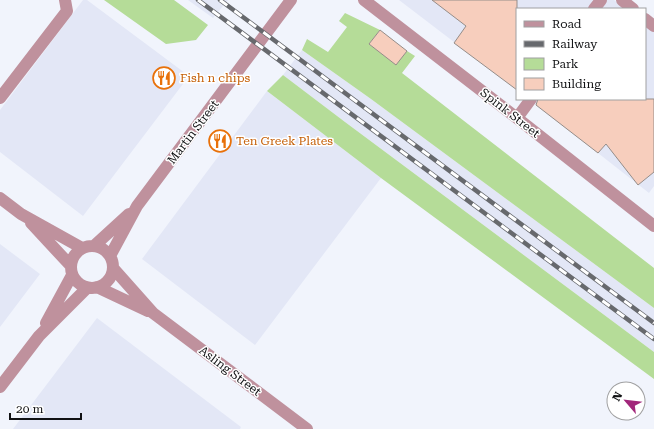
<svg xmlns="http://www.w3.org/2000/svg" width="654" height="429" viewBox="0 0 654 429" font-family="'Roboto Serif',serif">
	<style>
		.built { fill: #e3e7f6 }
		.green { fill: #b5dc98 }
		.building { fill: #f7cebd; stroke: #958d89 }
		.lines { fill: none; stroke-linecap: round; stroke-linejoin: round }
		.minor { stroke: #bf919d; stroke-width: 12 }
		.rail-casing { stroke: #67696d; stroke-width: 4.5 }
		.rail { stroke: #fff; stroke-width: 3; stroke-dasharray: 9; stroke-linecap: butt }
		.labels { text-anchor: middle; stroke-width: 3; stroke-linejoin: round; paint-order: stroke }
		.food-label { font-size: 12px; fill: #c56008; stroke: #fff; text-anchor: start }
		.street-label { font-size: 12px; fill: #111214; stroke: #fff }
	</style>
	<rect width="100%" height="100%" fill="#f1f4fc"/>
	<!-- built -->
	<path class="built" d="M 83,0 L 87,0 L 189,76 L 83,216 L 0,152 L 0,110 Z
		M 188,0 L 228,0 L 213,18 Z
		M 399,0 L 614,0 L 625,9 L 517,9 L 517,90 Z
		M 645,25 L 654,32 L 654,186 L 649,193 L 529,99 L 645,99 Z
		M 302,50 L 371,99 L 654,308 L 654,352 L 345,122 L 283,75 Z
		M 267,91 L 381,178 L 255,345 L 142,259 Z
		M 0,244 L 40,274 L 0,327 Z
		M 97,318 L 241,427 L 240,429 L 13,429 Z"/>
	<!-- green -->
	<path class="green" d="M 104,0 L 174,0 L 208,25 L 196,40 L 166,44 Z
		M 345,13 L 380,30 L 369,44 L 396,64 L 407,51 L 415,56 L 402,73 L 654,268 L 654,308 L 371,99 L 302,50 L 307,39 L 328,52 L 347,27 L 339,21 Z
		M 283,75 L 345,122 L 654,352 L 654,379 L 381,178 L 267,91 Z"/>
	<!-- building -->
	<path class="building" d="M 432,0 L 517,0 L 517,90 L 454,43 L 466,26 Z
		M 380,30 L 407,51 L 396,65 L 369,44 Z
		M 538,99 L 654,99 L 654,172 L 638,185 L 606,144 L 598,153 L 536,105 Z"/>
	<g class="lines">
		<!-- minor -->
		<path class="minor" d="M 364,0 L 517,118 L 654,226
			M 622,0 L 633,9
			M 594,9 L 601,0
			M 645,19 L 654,26
			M 0,98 L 67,11 L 65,0
			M 517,118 L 531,99
			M 0,198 L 21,214 L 82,248
			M 31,223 L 70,265
			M 94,246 L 129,214
			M71 267a21 21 0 1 1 42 0a21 21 0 1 1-42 0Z
			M 110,256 L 137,206 L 291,0
			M 113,268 L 153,313 L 307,429
			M 97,287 L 148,311
			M 46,323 L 72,275
			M 0,387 L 39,336 L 87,288"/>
		<!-- rail casing -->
		<g class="rail-casing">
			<path id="rail" d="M 198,0 L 654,339
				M 220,0 L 654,323"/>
		</g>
		<!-- rail -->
		<use href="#rail" class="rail"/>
	</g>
	<!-- icons -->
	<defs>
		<g id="restaurant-ring" transform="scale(1.15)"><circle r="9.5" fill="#fff" stroke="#e8710a" stroke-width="1.5"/><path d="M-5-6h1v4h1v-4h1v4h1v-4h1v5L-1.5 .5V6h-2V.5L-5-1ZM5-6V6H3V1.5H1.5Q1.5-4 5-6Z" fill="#e8710a"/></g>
	</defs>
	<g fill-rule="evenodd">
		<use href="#restaurant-ring" x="164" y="78"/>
		<use href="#restaurant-ring" x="220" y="141"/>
	</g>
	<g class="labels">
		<!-- food labels -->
		<g class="food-label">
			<text x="180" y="82">Fish n chips</text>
			<text x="236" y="145">Ten Greek Plates</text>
		</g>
		<!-- street labels -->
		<g class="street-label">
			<text transform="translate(510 113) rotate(38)" y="4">Spink Street</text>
			<text transform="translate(193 132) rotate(-53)" y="4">Martin Street</text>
			<text transform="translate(230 371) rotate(37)" y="4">Asling Street</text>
		</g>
	</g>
	<!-- legend -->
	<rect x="516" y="8" width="130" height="92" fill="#ffffff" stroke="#a0a0a1"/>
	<rect x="524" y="21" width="20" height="6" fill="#bf919d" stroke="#a0a0a1"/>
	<text x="552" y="28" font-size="12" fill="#111214">Road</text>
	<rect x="524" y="41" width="20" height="6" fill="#67696d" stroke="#a0a0a1"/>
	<text x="552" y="48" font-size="12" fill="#111214">Railway</text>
	<rect x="524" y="58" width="20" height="12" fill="#b5dc98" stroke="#a0a0a1"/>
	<text x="552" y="68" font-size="12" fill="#111214">Park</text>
	<rect x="524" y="78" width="20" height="12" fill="#f7cebd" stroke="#a0a0a1"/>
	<text x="552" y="88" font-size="12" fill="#111214">Building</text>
	<!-- north arrow -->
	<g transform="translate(626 401) rotate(298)"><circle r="19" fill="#ffffff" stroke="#a0a0a1"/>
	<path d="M0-3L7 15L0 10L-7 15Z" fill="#a2277b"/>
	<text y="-6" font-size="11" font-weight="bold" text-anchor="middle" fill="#111214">N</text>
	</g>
	<!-- scale -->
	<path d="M10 413v6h71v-6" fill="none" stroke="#111214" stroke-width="2"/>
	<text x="16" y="413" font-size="12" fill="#111214" stroke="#ffffff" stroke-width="3" paint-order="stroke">20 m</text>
</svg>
